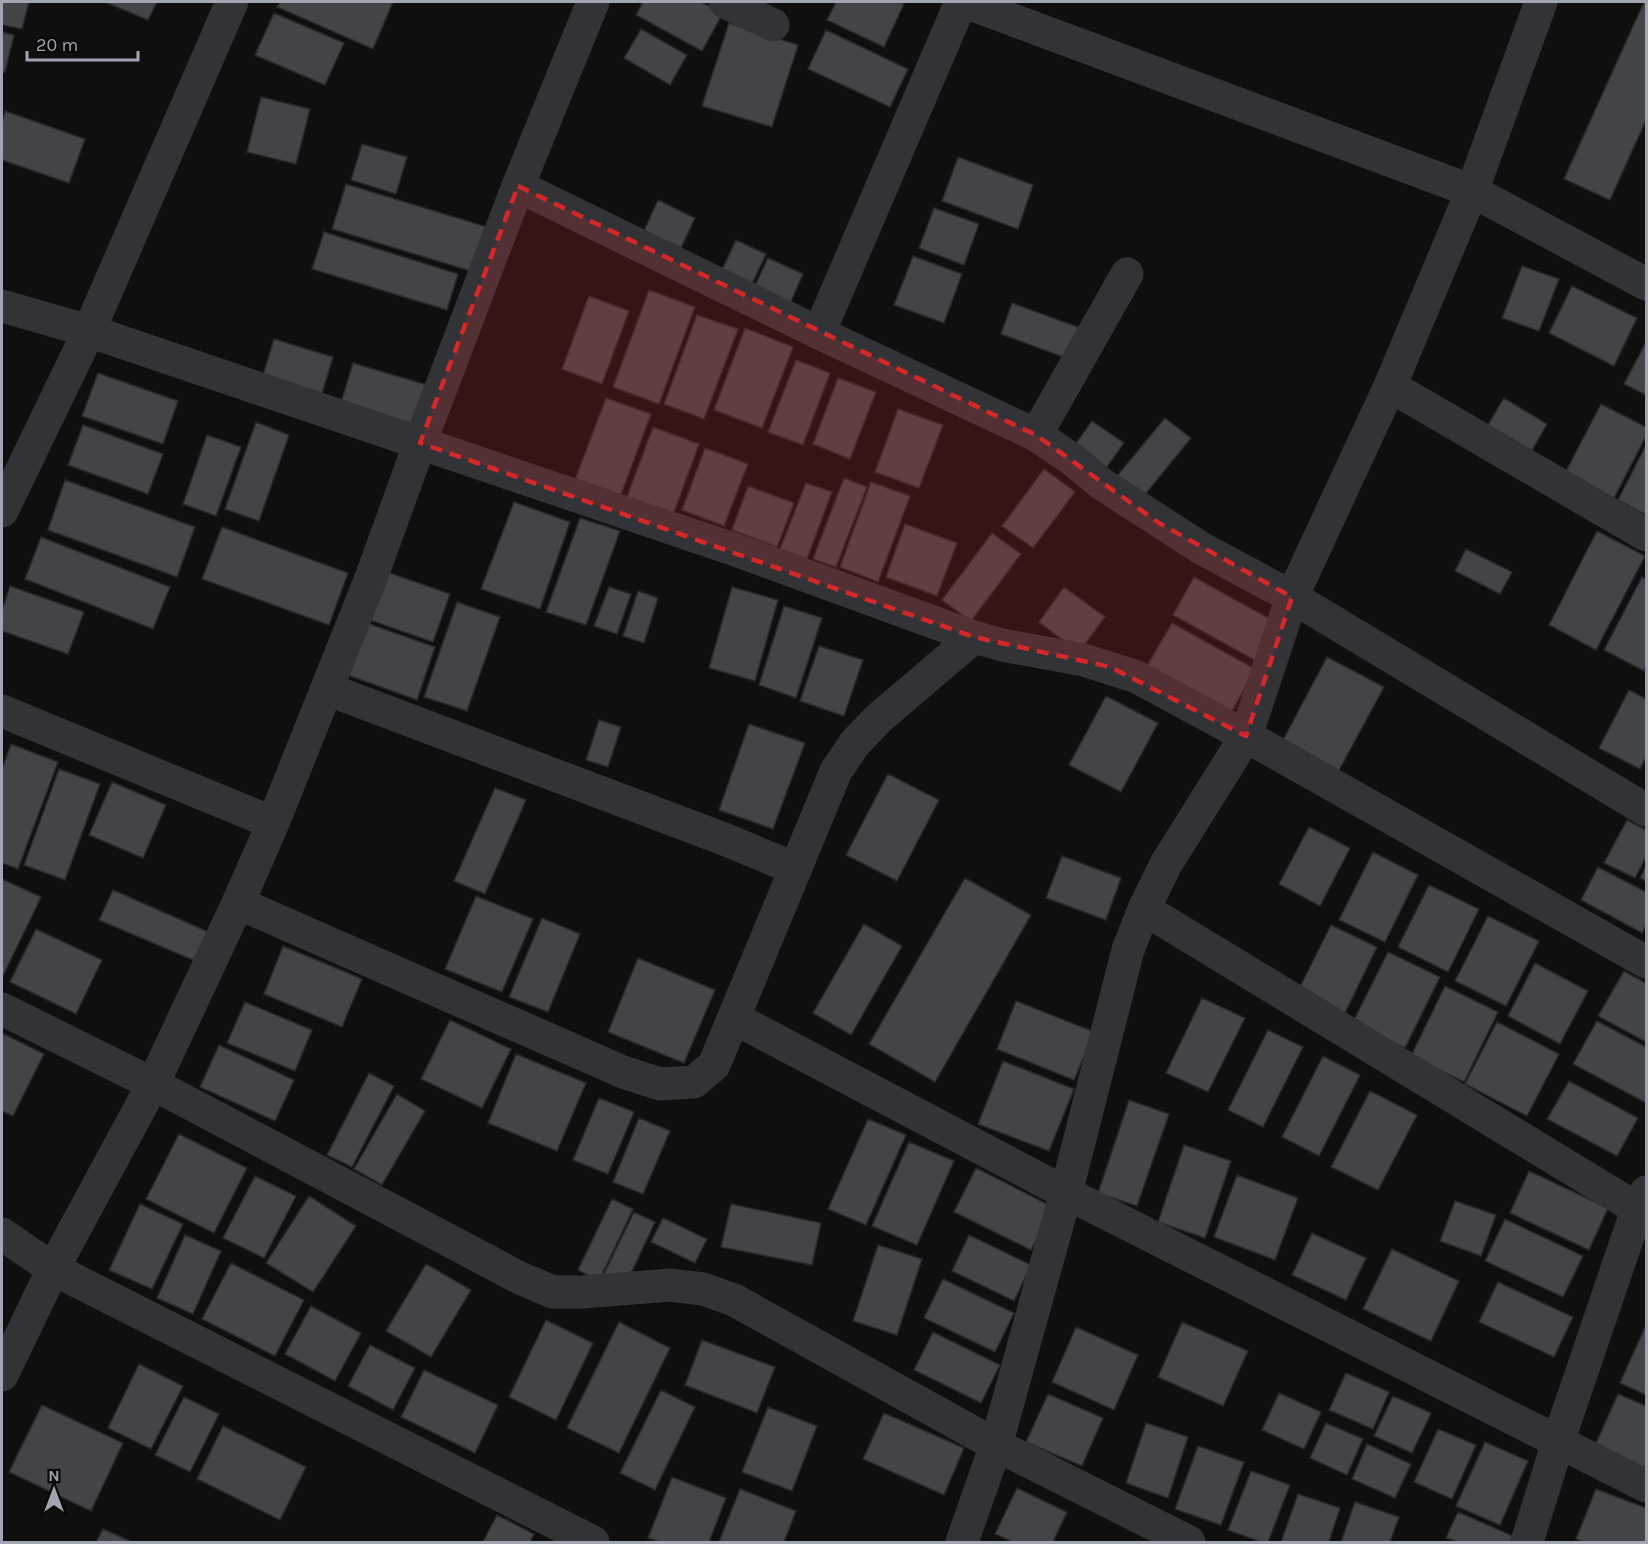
<svg xmlns="http://www.w3.org/2000/svg" width="1648" height="1544" viewBox="0 0 1648 1544" font-family="Karla,sans-serif">
	<style>
		.building { fill: #434448; stroke: #29292c; stroke-width: 1.5 }
		.lines { fill: none; stroke-linecap: round; stroke-linejoin: round }
		.minor { stroke: #323337; stroke-width: 33 }
		.marked { fill: #d62828; fill-opacity: 0.2; stroke: #d62828; stroke-width: 4.5; stroke-dasharray: 12 8; stroke-linejoin: round }
	</style>
	<rect width="100%" height="100%" fill="#0f0f10"/>
	<!-- building -->
	<path class="building" d="M 2,2 L 29,2 L 22,29 L 2,25 Z
		M 105,2 L 157,2 L 148,20 Z
		M 280,2 L 393,2 L 373,49 L 277,7 Z
		M 643,2 L 701,2 L 723,13 L 702,51 L 636,15 Z
		M 836,2 L 898,2 L 904,4 L 884,47 L 827,20 Z
		M 1644,2 L 1646,2 L 1646,120 L 1610,200 L 1564,179 Z
		M 274,13 L 344,43 L 325,85 L 255,55 Z
		M 729,23 L 798,45 L 772,127 L 702,106 Z
		M 641,29 L 687,55 L 670,85 L 624,58 Z
		M 826,30 L 908,69 L 890,107 L 808,69 Z
		M 2,32 L 14,35 L 5,72 L 2,72 Z
		M 261,97 L 310,109 L 296,164 L 247,152 Z
		M 5,111 L 85,139 L 69,183 L 2,160 L 2,122 Z
		M 362,144 L 407,157 L 396,194 L 351,180 Z
		M 958,157 L 1033,185 L 1018,229 L 942,201 Z
		M 346,184 L 487,227 L 474,272 L 332,229 Z
		M 658,200 L 695,218 L 681,248 L 644,231 Z
		M 934,208 L 979,224 L 964,265 L 919,248 Z
		M 324,232 L 458,274 L 447,310 L 312,269 Z
		M 736,240 L 766,254 L 750,288 L 720,274 Z
		M 913,256 L 962,274 L 944,323 L 894,305 Z
		M 768,258 L 803,274 L 789,306 L 753,290 Z
		M 1522,266 L 1559,279 L 1539,331 L 1502,318 Z
		M 1572,286 L 1637,318 L 1614,366 L 1549,333 Z
		M 649,290 L 695,307 L 659,404 L 613,387 Z
		M 589,296 L 629,311 L 602,384 L 562,369 Z
		M 1012,303 L 1086,330 L 1074,361 L 1001,334 Z
		M 697,315 L 738,329 L 704,419 L 664,404 Z
		M 745,328 L 793,347 L 762,428 L 714,410 Z
		M 274,339 L 333,357 L 319,403 L 260,385 Z
		M 1645,344 L 1646,344 L 1646,395 L 1624,384 Z
		M 796,360 L 830,373 L 803,445 L 768,432 Z
		M 353,363 L 427,385 L 413,431 L 339,409 Z
		M 98,373 L 178,401 L 163,444 L 82,416 Z
		M 838,378 L 876,392 L 850,459 L 813,444 Z
		M 606,398 L 651,414 L 620,497 L 575,480 Z
		M 1504,398 L 1547,424 L 1530,454 L 1486,428 Z
		M 1601,404 L 1646,427 L 1646,436 L 1613,500 L 1564,475 Z
		M 898,409 L 943,425 L 919,488 L 875,472 Z
		M 1165,418 L 1191,438 L 1143,497 L 1117,476 Z
		M 1092,421 L 1124,443 L 1106,468 L 1074,446 Z
		M 256,422 L 289,435 L 259,521 L 225,509 Z
		M 83,425 L 163,454 L 148,494 L 68,465 Z
		M 653,427 L 699,444 L 673,515 L 627,497 Z
		M 207,435 L 241,447 L 216,516 L 183,504 Z
		M 1646,445 L 1646,515 L 1618,500 Z
		M 705,448 L 748,464 L 724,526 L 682,510 Z
		M 1044,469 L 1075,492 L 1033,548 L 1002,526 Z
		M 844,478 L 867,487 L 836,567 L 813,559 Z
		M 65,480 L 195,527 L 177,577 L 48,530 Z
		M 871,482 L 910,496 L 878,582 L 840,567 Z
		M 806,483 L 832,492 L 807,559 L 780,549 Z
		M 748,486 L 794,503 L 777,547 L 732,530 Z
		M 514,502 L 570,522 L 540,609 L 481,589 Z
		M 580,518 L 620,531 L 586,625 L 546,612 Z
		M 905,524 L 957,543 L 937,596 L 886,577 Z
		M 222,527 L 348,573 L 329,625 L 202,579 Z
		M 1597,531 L 1645,556 L 1596,650 L 1549,625 Z
		M 992,533 L 1021,554 L 971,621 L 942,600 Z
		M 41,537 L 170,587 L 153,629 L 25,579 Z
		M 1466,549 L 1512,572 L 1500,594 L 1455,571 Z
		M 384,571 L 450,594 L 433,642 L 367,619 Z
		M 1194,577 L 1281,625 L 1260,663 L 1173,615 Z
		M 1642,577 L 1646,579 L 1646,665 L 1644,671 L 1604,650 Z
		M 10,586 L 84,612 L 68,654 L 2,631 L 2,610 Z
		M 609,587 L 631,594 L 617,634 L 594,626 Z
		M 732,587 L 778,600 L 755,681 L 709,668 Z
		M 1064,587 L 1105,617 L 1079,652 L 1039,622 Z
		M 638,591 L 658,598 L 644,643 L 623,636 Z
		M 457,602 L 500,617 L 467,711 L 424,697 Z
		M 784,606 L 822,618 L 796,698 L 759,685 Z
		M 361,621 L 435,647 L 417,700 L 342,673 Z
		M 1172,623 L 1255,669 L 1231,713 L 1147,666 Z
		M 819,646 L 863,660 L 844,716 L 800,701 Z
		M 1327,657 L 1384,687 L 1337,774 L 1281,744 Z
		M 1629,690 L 1646,699 L 1646,757 L 1640,769 L 1599,748 Z
		M 1106,696 L 1158,723 L 1121,792 L 1069,765 Z
		M 599,720 L 621,727 L 608,767 L 586,760 Z
		M 749,724 L 805,743 L 773,829 L 719,810 Z
		M 11,744 L 58,762 L 18,869 L 2,863 L 2,769 Z
		M 59,769 L 100,784 L 65,880 L 24,865 Z
		M 888,774 L 939,800 L 897,881 L 846,855 Z
		M 112,782 L 166,805 L 143,858 L 89,835 Z
		M 495,788 L 526,800 L 485,894 L 454,881 Z
		M 1627,820 L 1646,830 L 1646,857 L 1635,878 L 1604,863 Z
		M 1309,827 L 1350,848 L 1320,906 L 1279,884 Z
		M 1373,852 L 1418,875 L 1385,942 L 1339,920 Z
		M 1062,856 L 1121,878 L 1106,920 L 1046,898 Z
		M 1646,866 L 1646,881 L 1640,878 Z
		M 1598,867 L 1646,892 L 1646,925 L 1642,933 L 1581,900 Z
		M 965,878 L 1031,915 L 935,1082 L 869,1044 Z
		M 2,879 L 41,897 L 2,978 Z
		M 1429,885 L 1479,909 L 1448,972 L 1398,947 Z
		M 113,890 L 213,934 L 200,963 L 99,920 Z
		M 476,896 L 533,919 L 502,992 L 445,969 Z
		M 1488,916 L 1539,941 L 1506,1006 L 1455,981 Z
		M 542,918 L 580,934 L 548,1012 L 509,997 Z
		M 864,924 L 902,946 L 851,1035 L 813,1013 Z
		M 1331,925 L 1377,947 L 1343,1017 L 1296,995 Z
		M 36,929 L 102,960 L 76,1014 L 10,982 Z
		M 283,946 L 362,979 L 342,1027 L 264,994 Z
		M 1388,952 L 1440,977 L 1405,1048 L 1353,1022 Z
		M 638,958 L 715,990 L 684,1063 L 608,1032 Z
		M 1535,963 L 1588,991 L 1560,1044 L 1508,1016 Z
		M 1624,971 L 1646,983 L 1646,1042 L 1598,1016 Z
		M 1445,986 L 1498,1012 L 1464,1082 L 1411,1056 Z
		M 1202,998 L 1245,1018 L 1208,1092 L 1166,1073 Z
		M 1016,1001 L 1094,1032 L 1074,1080 L 997,1049 Z
		M 245,1002 L 312,1030 L 295,1071 L 227,1043 Z
		M 450,1020 L 511,1049 L 482,1108 L 421,1079 Z
		M 1597,1021 L 1646,1047 L 1646,1103 L 1573,1064 Z
		M 1497,1022 L 1559,1054 L 1527,1116 L 1465,1084 Z
		M 1268,1030 L 1303,1047 L 1263,1127 L 1228,1110 Z
		M 2,1033 L 44,1054 L 13,1116 L 2,1111 Z
		M 219,1045 L 294,1080 L 275,1121 L 200,1087 Z
		M 516,1054 L 586,1083 L 557,1151 L 488,1123 Z
		M 1323,1056 L 1360,1075 L 1319,1156 L 1282,1137 Z
		M 1003,1061 L 1074,1089 L 1049,1151 L 978,1124 Z
		M 369,1073 L 394,1086 L 352,1167 L 327,1155 Z
		M 1569,1081 L 1638,1118 L 1617,1156 L 1547,1119 Z
		M 1370,1091 L 1417,1115 L 1378,1190 L 1331,1167 Z
		M 397,1094 L 425,1111 L 382,1185 L 354,1169 Z
		M 599,1098 L 634,1112 L 608,1174 L 573,1160 Z
		M 1129,1100 L 1169,1114 L 1137,1206 L 1098,1193 Z
		M 639,1118 L 670,1131 L 643,1194 L 613,1182 Z
		M 868,1119 L 906,1135 L 866,1225 L 828,1209 Z
		M 179,1134 L 247,1168 L 214,1233 L 146,1199 Z
		M 909,1142 L 954,1161 L 917,1245 L 872,1226 Z
		M 1184,1145 L 1231,1161 L 1205,1238 L 1158,1222 Z
		M 976,1168 L 1053,1207 L 1031,1250 L 954,1212 Z
		M 1529,1171 L 1608,1208 L 1589,1250 L 1510,1213 Z
		M 1237,1175 L 1298,1198 L 1275,1260 L 1214,1237 Z
		M 255,1176 L 296,1196 L 264,1258 L 223,1238 Z
		M 309,1196 L 356,1226 L 313,1292 L 266,1263 Z
		M 612,1199 L 633,1209 L 599,1281 L 578,1270 Z
		M 1455,1201 L 1496,1215 L 1481,1256 L 1440,1241 Z
		M 140,1204 L 183,1224 L 152,1289 L 109,1270 Z
		M 731,1204 L 821,1223 L 812,1265 L 721,1247 Z
		M 634,1212 L 655,1222 L 626,1284 L 604,1274 Z
		M 663,1218 L 707,1239 L 695,1263 L 651,1242 Z
		M 1505,1219 L 1583,1256 L 1563,1297 L 1485,1261 Z
		M 1312,1233 L 1366,1258 L 1346,1300 L 1292,1275 Z
		M 185,1235 L 221,1251 L 193,1314 L 157,1298 Z
		M 969,1235 L 1031,1265 L 1014,1301 L 952,1271 Z
		M 878,1245 L 922,1259 L 897,1335 L 853,1321 Z
		M 1392,1249 L 1459,1281 L 1431,1341 L 1363,1309 Z
		M 231,1263 L 304,1300 L 275,1356 L 202,1319 Z
		M 426,1264 L 471,1290 L 431,1357 L 386,1331 Z
		M 943,1279 L 1014,1313 L 995,1352 L 924,1318 Z
		M 1498,1282 L 1573,1317 L 1554,1357 L 1479,1322 Z
		M 311,1306 L 361,1333 L 335,1381 L 285,1354 Z
		M 546,1320 L 593,1343 L 556,1420 L 509,1397 Z
		M 619,1322 L 670,1348 L 619,1453 L 567,1428 Z
		M 1182,1322 L 1248,1351 L 1223,1406 L 1158,1377 Z
		M 1646,1325 L 1646,1395 L 1620,1383 Z
		M 1076,1327 L 1138,1355 L 1114,1410 L 1052,1382 Z
		M 933,1332 L 1000,1365 L 981,1403 L 914,1370 Z
		M 702,1340 L 775,1367 L 757,1413 L 685,1385 Z
		M 370,1345 L 415,1368 L 393,1410 L 348,1386 Z
		M 139,1364 L 183,1386 L 151,1449 L 108,1428 Z
		M 424,1370 L 498,1405 L 475,1453 L 401,1417 Z
		M 1346,1373 L 1389,1392 L 1373,1429 L 1329,1410 Z
		M 661,1390 L 695,1407 L 655,1490 L 620,1473 Z
		M 1279,1393 L 1321,1412 L 1304,1449 L 1262,1430 Z
		M 1048,1394 L 1103,1418 L 1082,1466 L 1026,1442 Z
		M 1618,1394 L 1646,1406 L 1646,1474 L 1593,1450 Z
		M 1393,1396 L 1431,1413 L 1412,1453 L 1374,1436 Z
		M 184,1397 L 219,1414 L 190,1472 L 155,1455 Z
		M 42,1405 L 123,1443 L 91,1511 L 9,1472 Z
		M 768,1407 L 817,1426 L 792,1491 L 742,1472 Z
		M 884,1413 L 964,1448 L 944,1495 L 863,1459 Z
		M 1146,1423 L 1188,1437 L 1168,1498 L 1126,1483 Z
		M 1326,1423 L 1363,1439 L 1347,1475 L 1310,1458 Z
		M 223,1426 L 306,1467 L 280,1520 L 197,1479 Z
		M 1438,1429 L 1476,1445 L 1452,1499 L 1414,1482 Z
		M 1485,1442 L 1528,1461 L 1500,1525 L 1456,1506 Z
		M 1367,1444 L 1411,1464 L 1395,1498 L 1352,1479 Z
		M 1198,1446 L 1244,1462 L 1221,1525 L 1175,1509 Z
		M 1251,1471 L 1290,1485 L 1268,1542 L 1261,1542 L 1228,1530 Z
		M 672,1477 L 726,1498 L 709,1542 L 661,1542 L 648,1538 Z
		M 1017,1488 L 1067,1512 L 1053,1542 L 1013,1542 L 995,1534 Z
		M 740,1489 L 796,1511 L 784,1542 L 719,1542 Z
		M 1596,1489 L 1646,1508 L 1646,1542 L 1584,1542 L 1576,1539 Z
		M 1298,1494 L 1340,1508 L 1329,1542 L 1281,1542 Z
		M 1355,1502 L 1399,1517 L 1390,1542 L 1341,1542 Z
		M 1458,1512 L 1513,1536 L 1510,1542 L 1458,1542 L 1446,1538 Z
		M 497,1515 L 534,1534 L 530,1542 L 483,1542 Z
		M 103,1529 L 132,1542 L 96,1542 Z"/>
	<g class="lines">
		<!-- minor -->
		<path class="minor" d="M 725,2 L 773,25
			M 965,2 L 1472,191 L 1541,2
			M 518,186 L 819,333 L 1036,435 L 1073,460 L 1102,484 L 1201,548 L 1292,597 L 1646,810
			M 2,306 L 89,331 L 730,548 L 974,637 L 1002,645 L 1084,660 L 1137,677 L 1246,736 L 1646,962
			M 819,333 L 961,2
			M 1390,386 L 1646,535
			M 1036,435 L 1127,274
			M 2,511 L 89,331 L 232,2
			M 327,689 L 724,839 L 796,869
			M 2,711 L 273,823
			M 238,903 L 623,1072 L 660,1084 L 694,1082 L 714,1065 L 836,771 L 855,743 L 878,719 L 974,637
			M 1144,909 L 1646,1214
			M 2,1009 L 153,1084 L 520,1278 L 553,1292 L 583,1292 L 670,1285 L 703,1289 L 734,1300 L 996,1445 L 1189,1542
			M 734,1018 L 1066,1193 L 1646,1486
			M 2,1234 L 53,1269 L 593,1542
			M 2,1375 L 53,1269 L 153,1084 L 238,903 L 273,823 L 371,578 L 420,443 L 518,186 L 593,2
			M 962,1542 L 996,1445 L 1066,1193 L 1128,950 L 1144,909 L 1166,864 L 1246,736 L 1292,597 L 1390,386 L 1472,191 L 1646,284
			M 1527,1542 L 1558,1442 L 1637,1210 L 1646,1192"/>
	</g>
	<!-- marked area -->
	<path class="marked" d="M 518,186 L 1036,435 L 1159,523 L 1292,597 L 1246,736 L 1110,667 L 974,637 L 420,443 Z"/>
	<!-- border -->
	<rect width="1648" height="1544" fill="none" stroke="#a1a5af" stroke-width="6"/>
	<!-- north arrow -->
	<g transform="translate(54 1490)" stroke="#0a0a0b" stroke-width="4.5" paint-order="stroke">
	<path d="M0-4.5L10 22L0 15L-10 22Z" fill="#a1a5af"/>
	<text y="-9" font-size="16" font-weight="bold" text-anchor="middle" fill="#a1a5af">N</text>
	</g>
	<!-- scale -->
	<path d="M27 51v9h111v-9" fill="none" stroke="#a1a5af" stroke-width="3"/>
	<text x="36" y="51" font-size="18" fill="#a1a5af" stroke="#0a0a0b" stroke-width="4.5" paint-order="stroke">20 m</text>
</svg>
